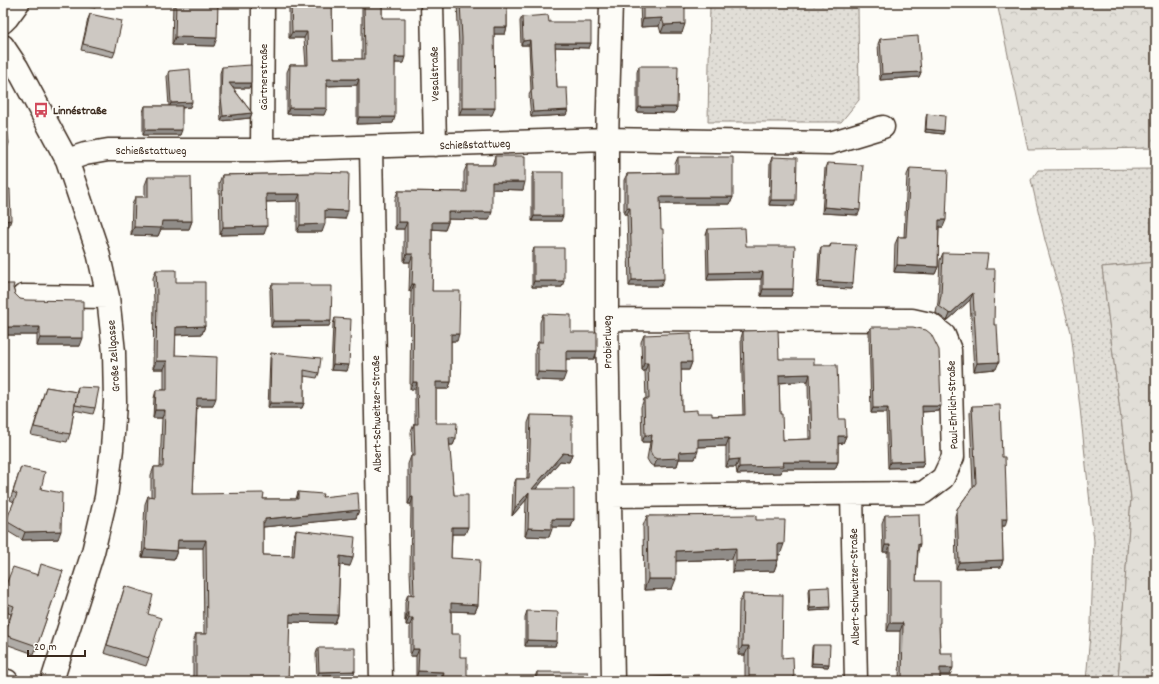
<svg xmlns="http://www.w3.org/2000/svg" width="1159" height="684" viewBox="0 0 1159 684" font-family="Dekko,sans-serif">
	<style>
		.grass { fill: url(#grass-dots); stroke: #8e847a }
		.forest { fill: url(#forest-crowns); stroke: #8e847a }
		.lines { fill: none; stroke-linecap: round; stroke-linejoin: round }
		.minor-casing { stroke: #3b2a1e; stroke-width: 25 }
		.minor { stroke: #fdfcf7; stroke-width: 22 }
		.wall { fill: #b0aca7; stroke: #3b2a1e; fill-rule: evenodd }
		.shaded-wall { fill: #908c88; stroke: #3b2a1e }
		.building { fill: #cdc8c2; stroke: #3b2a1e; fill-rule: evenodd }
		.labels { text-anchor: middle; stroke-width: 3.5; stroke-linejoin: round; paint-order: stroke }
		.street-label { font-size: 12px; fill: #3b2a1e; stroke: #fdfcf7 }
		.poi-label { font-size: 12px; font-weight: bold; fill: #3b2a1e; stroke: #fdfcf7; text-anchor: start }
	</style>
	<defs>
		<pattern id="grass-dots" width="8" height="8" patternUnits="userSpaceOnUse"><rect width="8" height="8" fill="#e1ded7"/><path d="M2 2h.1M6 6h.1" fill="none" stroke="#c2bfb8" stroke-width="1.8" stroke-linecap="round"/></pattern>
		<pattern id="forest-crowns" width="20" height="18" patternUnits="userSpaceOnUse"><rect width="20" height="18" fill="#e1ded7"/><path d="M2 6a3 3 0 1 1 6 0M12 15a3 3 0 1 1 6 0" fill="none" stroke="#c2bfb8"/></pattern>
	</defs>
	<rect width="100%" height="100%" fill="#fdfcf7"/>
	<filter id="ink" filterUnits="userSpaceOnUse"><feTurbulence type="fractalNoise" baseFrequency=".025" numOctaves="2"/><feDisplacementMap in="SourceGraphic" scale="8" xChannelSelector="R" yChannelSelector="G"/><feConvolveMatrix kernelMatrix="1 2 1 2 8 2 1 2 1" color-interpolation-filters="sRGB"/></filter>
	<g filter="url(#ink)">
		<!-- grass -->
		<path class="grass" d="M 710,3 L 858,3 L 859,100 L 841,122 L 708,122 Z
			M 1156,169 L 1156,262 L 1102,267 L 1131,498 L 1118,681 L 1086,681 L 1091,623 L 1094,541 L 1080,408 L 1071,332 L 1045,240 L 1031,180 L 1038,170 Z"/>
		<!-- forest -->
		<path class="forest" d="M 997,3 L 1156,3 L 1156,148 L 1028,150 Z
			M 1156,262 L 1156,308 L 1150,318 L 1156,331 L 1156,681 L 1118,681 L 1131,498 L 1102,267 Z"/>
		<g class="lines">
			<!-- minor casing -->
			<g class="minor-casing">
				<path id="minor" d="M 432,3 L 435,145
					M 611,3 L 607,139 L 607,319 L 613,681
					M 3,22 L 7,18 L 18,3
					M 3,46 L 17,67 L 67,160 L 98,252 L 108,297 L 114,352 L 115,402 L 112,449 L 106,497 L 93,552 L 52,681
					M 371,147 L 381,681
					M 262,150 L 263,3
					M 67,160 L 85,154 L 108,150 L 262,150 L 607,139 L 830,143 L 883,127
					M 23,296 L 108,297
					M 607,319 L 912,320 L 930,324 L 944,335 L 950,350 L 953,457 L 943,478 L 923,493 L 610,496
					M 852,494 L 856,681
					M 3,680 L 7,681"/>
			</g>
			<!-- minor -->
			<use href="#minor" class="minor"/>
		</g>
		<!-- wall -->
		<path class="wall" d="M 75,3 L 97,3 L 95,8 Z
			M 173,3 L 218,3 L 214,46 L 172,45 Z
			M 289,3 L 332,3 L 333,59 L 362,59 L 362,3 L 382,3 L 382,18 L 403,63 L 395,63 L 393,123 L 357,124 L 357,85 L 327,86 L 324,115 L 287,114 L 287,72 L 290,65 L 306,65 L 304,38 L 289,38 Z
			M 457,3 L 507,3 L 507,27 L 505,34 L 494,34 L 492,115 L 459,115 L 459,46 Z
			M 640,3 L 685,3 L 682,33 L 661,33 L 659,26 L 641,27 Z
			M 90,14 L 115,52 L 113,57 L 81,50 L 88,19 Z
			M 522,17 L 549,22 L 591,43 L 589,48 L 555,47 L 557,88 L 568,110 L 566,115 L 531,117 L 529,95 L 531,91 L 529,45 L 521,45 L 520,21 Z
			M 880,39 L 921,72 L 919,77 L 880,80 L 878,44 Z
			M 639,66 L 677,107 L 675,113 L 637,112 L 637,72 Z
			M 222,67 L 249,88 L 233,88 L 252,113 L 250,118 L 221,121 L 220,102 L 220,73 Z
			M 169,71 L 190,107 L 182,108 L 180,135 L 143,135 L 143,112 L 145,106 L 169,106 L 167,76 Z
			M 927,114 L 944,131 L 943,134 L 925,132 L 926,117 Z
			M 495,156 L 523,190 L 492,189 L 489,220 L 448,219 L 448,222 L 445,230 L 432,229 L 432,291 L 457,341 L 451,341 L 451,382 L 448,389 L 436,389 L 436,423 L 456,438 L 453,445 L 449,445 L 454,495 L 465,534 L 452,534 L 451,558 L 478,605 L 475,612 L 451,611 L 451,634 L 460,657 L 467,681 L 441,681 L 441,679 L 416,679 L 416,656 L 410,656 L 410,625 L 406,625 L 406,621 L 405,621 L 405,602 L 408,594 L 411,595 L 410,571 L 411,504 L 408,504 L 408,464 L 411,456 L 412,456 L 411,432 L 414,424 L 415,424 L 415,389 L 410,389 L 411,292 L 409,291 L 410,262 L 404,262 L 404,229 L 395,229 L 395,199 L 398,191 L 464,192 L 464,172 L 467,165 L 492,165 Z
			M 678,157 L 733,197 L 730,204 L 660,204 L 661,286 L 629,286 L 627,214 L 624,214 L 624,180 L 627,174 L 675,173 L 675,164 Z
			M 772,157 L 794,206 L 769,205 L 770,163 Z
			M 827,163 L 858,215 L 822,213 L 825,168 Z
			M 910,168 L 943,227 L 939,227 L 938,267 L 935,274 L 894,272 L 895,244 L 898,237 L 904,237 L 907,175 Z
			M 314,172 L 345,219 L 325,218 L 322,232 L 297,232 L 297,201 L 266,202 L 264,234 L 220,235 L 219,183 L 222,175 L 314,173 Z
			M 534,172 L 561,221 L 532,221 L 532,177 Z
			M 148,177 L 192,221 L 189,229 L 161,229 L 158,236 L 131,235 L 132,205 L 135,197 L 145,197 L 145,185 Z
			M 708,229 L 746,246 L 793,289 L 791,296 L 761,296 L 761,279 L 707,280 L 706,235 Z
			M 831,244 L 851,289 L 817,287 L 819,253 L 821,247 L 829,247 Z
			M 534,248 L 562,287 L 532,287 L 532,254 Z
			M 943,253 L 986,269 L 994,325 L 996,369 L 974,371 L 970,300 L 947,321 L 936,313 L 938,302 L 940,260 Z
			M 156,270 L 176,282 L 205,326 L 202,334 L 175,335 L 175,355 L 213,406 L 197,406 L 193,494 L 263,499 L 296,499 L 298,492 L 322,497 L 359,510 L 356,518 L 263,527 L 263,555 L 292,556 L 293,538 L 296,530 L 350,566 L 340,565 L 338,615 L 335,623 L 289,622 L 288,681 L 193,681 L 193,642 L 196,634 L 204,634 L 203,548 L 177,548 L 177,551 L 174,559 L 142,557 L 145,504 L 148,496 L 151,497 L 151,475 L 154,467 L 160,467 L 162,418 L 153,418 L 154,398 L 156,390 L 164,390 L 164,369 L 153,369 L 154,301 L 153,278 Z
			M 3,284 L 13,288 L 15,294 L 20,299 L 80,346 L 37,346 L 37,335 L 3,335 Z
			M 272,284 L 310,286 L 329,326 L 271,327 L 270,290 Z
			M 543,314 L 594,359 L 566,359 L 563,381 L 535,380 L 535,350 L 538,342 L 540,342 L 540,322 Z
			M 335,318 L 347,371 L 331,370 L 333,324 Z
			M 871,327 L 939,411 L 922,412 L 924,461 L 922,467 L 888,468 L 886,413 L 871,413 L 869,332 Z
			M 743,331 L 779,359 L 814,365 L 846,436 L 843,443 L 838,444 L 838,462 L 835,469 L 782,469 L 781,473 L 737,474 L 736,467 L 726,467 L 726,446 L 698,447 L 695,459 L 679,459 L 677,466 L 654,467 L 650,464 L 647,459 L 650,442 L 642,442 L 641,407 L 644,399 L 646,399 L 645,371 L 642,371 L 641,342 L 644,335 L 692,362 L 689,370 L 681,370 L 682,411 L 712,416 L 743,415 L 741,338 ZM 808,381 L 809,439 L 783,440 L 780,414 L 779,383 Z
			M 271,353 L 319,373 L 317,378 L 304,376 L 304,403 L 302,408 L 268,408 L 270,358 Z
			M 46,387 L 76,392 L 78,387 L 95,408 L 93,414 L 74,410 L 70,434 L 67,442 L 31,435 Z
			M 972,406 L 1005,526 L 1002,526 L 1003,560 L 1001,567 L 956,569 L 955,516 L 957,509 L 973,487 L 970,413 Z
			M 531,415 L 572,454 L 569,462 L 560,461 L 536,489 L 574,519 L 571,527 L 552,527 L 549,537 L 525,536 L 526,500 L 512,516 L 513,487 L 516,479 L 527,479 L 528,423 Z
			M 21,467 L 41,489 L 58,539 L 22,540 L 4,529 L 14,502 L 10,500 Z
			M 885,515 L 918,551 L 916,581 L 939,627 L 940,653 L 950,675 L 940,675 L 940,681 L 899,681 L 900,631 L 887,631 L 888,552 L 883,552 L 882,523 Z
			M 647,516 L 756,520 L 780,555 L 778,554 L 778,560 L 774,571 L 732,572 L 732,559 L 676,561 L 672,589 L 644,590 L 643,526 Z
			M 63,571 L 34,654 L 3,643 L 3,639 L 11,614 L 3,611 L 3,592 L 38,575 Z
			M 125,586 L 148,614 L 149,658 L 146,666 L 104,653 Z
			M 809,588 L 829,610 L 809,611 L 808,591 Z
			M 743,594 L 782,658 L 794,681 L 745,681 L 745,655 L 738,655 L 739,603 Z
			M 527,611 L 557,641 L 555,646 L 525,646 L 525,617 Z
			M 813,645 L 829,664 L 828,667 L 811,666 L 812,647 Z
			M 318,648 L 355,671 L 353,677 L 317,677 L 316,654 Z
			M 537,672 L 588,681 L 535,681 L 535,677 Z"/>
		<!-- shaded-wall -->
		<path class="shaded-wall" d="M 662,18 L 659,26 L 641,27 L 643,19 Z
			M 685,24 L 682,33 L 661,33 L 664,25 Z
			M 494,27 L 507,27 L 505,34 L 492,34 Z
			M 292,32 L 307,32 L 304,38 L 289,38 Z
			M 175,37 L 217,38 L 214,46 L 172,45 Z
			M 530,40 L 529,45 L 521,45 L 523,41 Z
			M 555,43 L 591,43 L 589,48 L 553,47 Z
			M 395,57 L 405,57 L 403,63 L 392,63 Z
			M 921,72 L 919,77 L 880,80 L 882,74 Z
			M 327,79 L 359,79 L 357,85 L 324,86 Z
			M 229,83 L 251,83 L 249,88 L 227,88 Z
			M 192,102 L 190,107 L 169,109 L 171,103 Z
			M 639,107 L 677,107 L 675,113 L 637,112 Z
			M 289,108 L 327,108 L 324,115 L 287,114 Z
			M 462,108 L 495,108 L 492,115 L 459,115 Z
			M 568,110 L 566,115 L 531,117 L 533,112 Z
			M 252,113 L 250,118 L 221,121 L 223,116 Z
			M 359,117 L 395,117 L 393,123 L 357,124 Z
			M 926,129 L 944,131 L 943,134 L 925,132 Z
			M 145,130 L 182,130 L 180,135 L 143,135 Z
			M 3,161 L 6,161 L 4,166 L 3,166 Z
			M 492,182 L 525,182 L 523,190 L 489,189 Z
			M 266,194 L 300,194 L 297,201 L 263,202 Z
			M 660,197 L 733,197 L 730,204 L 658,204 Z
			M 771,200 L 796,200 L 794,206 L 769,205 Z
			M 824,207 L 860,210 L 858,215 L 822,213 Z
			M 627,208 L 630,208 L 627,214 L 624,214 Z
			M 325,210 L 348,211 L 345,219 L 322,218 Z
			M 448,212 L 492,212 L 489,220 L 445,219 Z
			M 534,216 L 563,216 L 561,221 L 532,221 Z
			M 11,220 L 9,226 L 3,226 L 4,221 Z
			M 939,220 L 946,220 L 943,227 L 937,227 Z
			M 162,221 L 192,221 L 189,229 L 161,229 L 158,236 L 131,235 L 134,227 Z
			M 398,222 L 407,222 L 404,229 L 395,229 Z
			M 432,222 L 448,222 L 445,230 L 429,229 Z
			M 325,224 L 322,232 L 297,232 L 300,225 Z
			M 267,226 L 264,234 L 220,235 L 223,227 Z
			M 407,254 L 413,254 L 410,262 L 404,262 Z
			M 897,265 L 938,267 L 935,274 L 894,272 Z
			M 763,272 L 761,279 L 707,280 L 709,273 Z
			M 664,279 L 661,286 L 629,286 L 632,280 Z
			M 534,281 L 564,281 L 562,287 L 532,287 Z
			M 819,281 L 853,283 L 851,289 L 817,287 Z
			M 412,284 L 414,284 L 411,292 L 409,291 Z
			M 763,289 L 793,289 L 791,296 L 761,296 Z
			M 973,293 L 970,300 L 947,321 L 950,314 Z
			M 273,321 L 331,321 L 329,326 L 271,327 Z
			M 205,326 L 202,334 L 173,335 L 176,327 Z
			M 3,327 L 40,327 L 37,335 L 3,335 Z
			M 451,334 L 459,334 L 457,341 L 449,341 Z
			M 40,338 L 83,338 L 80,346 L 37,346 Z
			M 566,351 L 597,351 L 594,359 L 563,359 Z
			M 156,361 L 167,361 L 164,369 L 153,369 Z
			M 681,362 L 692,362 L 689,370 L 679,370 Z
			M 999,362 L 996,369 L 974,371 L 977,363 Z
			M 644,363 L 648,363 L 645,371 L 642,371 Z
			M 333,364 L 349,365 L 347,371 L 331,370 Z
			M 538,372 L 566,373 L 563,381 L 535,380 Z
			M 810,374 L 808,381 L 777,383 L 779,375 Z
			M 413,382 L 417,382 L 415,389 L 410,389 Z
			M 436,382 L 451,382 L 448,389 L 434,389 Z
			M 197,398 L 216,398 L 213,406 L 194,406 Z
			M 270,403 L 304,403 L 302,408 L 268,408 Z
			M 922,406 L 941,406 L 939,411 L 920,412 Z
			M 873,408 L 888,408 L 886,413 L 871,413 Z
			M 155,410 L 165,410 L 162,418 L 153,418 Z
			M 645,435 L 652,435 L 650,442 L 642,442 Z
			M 838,436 L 846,436 L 843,443 L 835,444 Z
			M 449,438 L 456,438 L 453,445 L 446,445 Z
			M 729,438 L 726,446 L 695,447 L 698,439 Z
			M 698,451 L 695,459 L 679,459 L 677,466 L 654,467 L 657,459 L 679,452 Z
			M 563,453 L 572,454 L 569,462 L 560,461 L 529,497 L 532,489 Z
			M 739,459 L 736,467 L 726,467 L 729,460 Z
			M 924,461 L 922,467 L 888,468 L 890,462 Z
			M 783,462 L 838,462 L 835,469 L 782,469 L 781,473 L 737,474 L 739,467 Z
			M 529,492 L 526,500 L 512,516 L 515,508 Z
			M 411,497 L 413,497 L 411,504 L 408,504 Z
			M 359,510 L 356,518 L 263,527 L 262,530 L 263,522 L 265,519 Z
			M 552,519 L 574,519 L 571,527 L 549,527 Z
			M 1002,519 L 1007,519 L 1005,526 L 1000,526 Z
			M 452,527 L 468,527 L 465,534 L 449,534 Z
			M 528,528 L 552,529 L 549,537 L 525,536 Z
			M 61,531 L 58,539 L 22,540 L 25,532 Z
			M 178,540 L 206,540 L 203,548 L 175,548 Z
			M 778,544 L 784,544 L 780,555 L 774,554 Z
			M 918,544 L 920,544 L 918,551 L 915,551 Z
			M 885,545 L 890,545 L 888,552 L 883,552 Z
			M 736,548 L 732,559 L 672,561 L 676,551 Z
			M 145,549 L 177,551 L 174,559 L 142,557 Z
			M 340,556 L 353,558 L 350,566 L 337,564 Z
			M 778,560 L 774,571 L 732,572 L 736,561 Z
			M 1003,560 L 1001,567 L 956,569 L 959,562 Z
			M 648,579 L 676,579 L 672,589 L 644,590 Z
			M 451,603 L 478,605 L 475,612 L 448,611 Z
			M 830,607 L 829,610 L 809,611 L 810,608 Z
			M 407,613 L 409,613 L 406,621 L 405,621 Z
			M 290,614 L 338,615 L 335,623 L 287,622 Z
			M 409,618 L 413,618 L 410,625 L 406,625 Z
			M 890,623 L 903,623 L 900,631 L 887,631 Z
			M 527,640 L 557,641 L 555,646 L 525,646 Z
			M 742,646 L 749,646 L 745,655 L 738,655 Z
			M 413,649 L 419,649 L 416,656 L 410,656 Z
			M 812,663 L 829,664 L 828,667 L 811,666 Z
			M 940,668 L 953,668 L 950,675 L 937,675 Z
			M 355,671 L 353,677 L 317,677 L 319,672 Z
			M 418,671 L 444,672 L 441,679 L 416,679 Z"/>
		<!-- building -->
		<path class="building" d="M 176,3 L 218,3 L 217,38 L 175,37 Z
			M 291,3 L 332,3 L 333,59 L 365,59 L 364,3 L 382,3 L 382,18 L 405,18 L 405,57 L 395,57 L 395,117 L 359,117 L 359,79 L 327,79 L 327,108 L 289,108 L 290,65 L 308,65 L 307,32 L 292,32 Z
			M 460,3 L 507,3 L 507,27 L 494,27 L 495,108 L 462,108 L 462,38 Z
			M 643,3 L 685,3 L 685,24 L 664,25 L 662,18 L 643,19 Z
			M 90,14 L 122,21 L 115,52 L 83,44 Z
			M 548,15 L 549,22 L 591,22 L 591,43 L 555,43 L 557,88 L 567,88 L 568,110 L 533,112 L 531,90 L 533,90 L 530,40 L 523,41 L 522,17 Z
			M 918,36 L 921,72 L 882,74 L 880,39 Z
			M 251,65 L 251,83 L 229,83 L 252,113 L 223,116 L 221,97 L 222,67 Z
			M 639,66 L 678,66 L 677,107 L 639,107 Z
			M 190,69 L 192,102 L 171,103 L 169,71 Z
			M 145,106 L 182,106 L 182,130 L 145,130 Z
			M 3,108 L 4,108 L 9,143 L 5,154 L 6,161 L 3,161 Z
			M 927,114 L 945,116 L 944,131 L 926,129 Z
			M 495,156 L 525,156 L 525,182 L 492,182 L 492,212 L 448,212 L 448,222 L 432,222 L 432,259 L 433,259 L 432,291 L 460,291 L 459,334 L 451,334 L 451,382 L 436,382 L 436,423 L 457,423 L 456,438 L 449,438 L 454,495 L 468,495 L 468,527 L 452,527 L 451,558 L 480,560 L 478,605 L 451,603 L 451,634 L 460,634 L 460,657 L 467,657 L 467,681 L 443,681 L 444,672 L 418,671 L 419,649 L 413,649 L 413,618 L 409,618 L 409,613 L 407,613 L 408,594 L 414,595 L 413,564 L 413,497 L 411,497 L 411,456 L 415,456 L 414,424 L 418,424 L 417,382 L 413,382 L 414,284 L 412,284 L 413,254 L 407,254 L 407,222 L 398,222 L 398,191 L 467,192 L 467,165 L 495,165 Z
			M 678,157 L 733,157 L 733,197 L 660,197 L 661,229 L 663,229 L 664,279 L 632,280 L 630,208 L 627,208 L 627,174 L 678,173 Z
			M 772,157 L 797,158 L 796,200 L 771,200 Z
			M 827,163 L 863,165 L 860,210 L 824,207 Z
			M 910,168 L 948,170 L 946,220 L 939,220 L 938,267 L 897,265 L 898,237 L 906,237 Z
			M 314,172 L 349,173 L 348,211 L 325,210 L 325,224 L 300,225 L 300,194 L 266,194 L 267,226 L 223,227 L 222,175 L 314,173 Z
			M 534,172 L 563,172 L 563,216 L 534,216 Z
			M 148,177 L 191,177 L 192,221 L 162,221 L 161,228 L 134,227 L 135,197 L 148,197 Z
			M 3,189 L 10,189 L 11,220 L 4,221 L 4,257 L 3,257 Z
			M 745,228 L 746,246 L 795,246 L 793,289 L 763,289 L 763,272 L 709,273 L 708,229 Z
			M 831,244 L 856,245 L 853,283 L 819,281 L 821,247 L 830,247 Z
			M 534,248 L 564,248 L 564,281 L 534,281 Z
			M 943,253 L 988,254 L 986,269 L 995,269 L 994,325 L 997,325 L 999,362 L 977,363 L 973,293 L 950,314 L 939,306 L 941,295 Z
			M 156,270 L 176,270 L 176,282 L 205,282 L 205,326 L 176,327 L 175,355 L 217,357 L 216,398 L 197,398 L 193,494 L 264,493 L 263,499 L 298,499 L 298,492 L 323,494 L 322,497 L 358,493 L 359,510 L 265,519 L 265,522 L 263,522 L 263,555 L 294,556 L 296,530 L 355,537 L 353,558 L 340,556 L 338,615 L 290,614 L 288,681 L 196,681 L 196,634 L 207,634 L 206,540 L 178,540 L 177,551 L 145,549 L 148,496 L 154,497 L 154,467 L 163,467 L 165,410 L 155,410 L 156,390 L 167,390 L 167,361 L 156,361 L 157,293 Z
			M 3,284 L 14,284 L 13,288 L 15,294 L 20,299 L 26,300 L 83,301 L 83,338 L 40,338 L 40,327 L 3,327 Z
			M 272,284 L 310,284 L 310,286 L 332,286 L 331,321 L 273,321 Z
			M 543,314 L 571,315 L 571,332 L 597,332 L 597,351 L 566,351 L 566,373 L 538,372 L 538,342 L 543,342 Z
			M 335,318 L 351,319 L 349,365 L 333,364 Z
			M 871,327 L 913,327 L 926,330 L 931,334 L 939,350 L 941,406 L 922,406 L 924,461 L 890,462 L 888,408 L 873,408 Z
			M 778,330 L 779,359 L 814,359 L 814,365 L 837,365 L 839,419 L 845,419 L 846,436 L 838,436 L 838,462 L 783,462 L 784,466 L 739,467 L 739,459 L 729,460 L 729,438 L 698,439 L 698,451 L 679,452 L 680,458 L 657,459 L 653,457 L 650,451 L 652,435 L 645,435 L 644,399 L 649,399 L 648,363 L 644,363 L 644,335 L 691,333 L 692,362 L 681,362 L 682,411 L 697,410 L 697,413 L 712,413 L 712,416 L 745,415 L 743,331 ZM 810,374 L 812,439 L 783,440 L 782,414 L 780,414 L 779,375 Z
			M 271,353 L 321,358 L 319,373 L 304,370 L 304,403 L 270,403 Z
			M 46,387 L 77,392 L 70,434 L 34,427 Z
			M 78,387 L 99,388 L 95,408 L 75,405 Z
			M 1000,405 L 1002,457 L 1005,457 L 1007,519 L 1002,519 L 1003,560 L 959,562 L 957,509 L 976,483 L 972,406 Z
			M 531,415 L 572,416 L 572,454 L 563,453 L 532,489 L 574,489 L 574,519 L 552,519 L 552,529 L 528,528 L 529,492 L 515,508 L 516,479 L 529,479 Z
			M 21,467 L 45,472 L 41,489 L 62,493 L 61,531 L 25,532 L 6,521 L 17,494 L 13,492 Z
			M 919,514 L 920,544 L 918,544 L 916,581 L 940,581 L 940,623 L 939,623 L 940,653 L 953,653 L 953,668 L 940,668 L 940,681 L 902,681 L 903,623 L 890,623 L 890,545 L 885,545 L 885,515 Z
			M 756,515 L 756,520 L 785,520 L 784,544 L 778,544 L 778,560 L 736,561 L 736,548 L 676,551 L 676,579 L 648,579 L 647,516 Z
			M 41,564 L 63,571 L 37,646 L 5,635 L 14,606 L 3,602 L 3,592 L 13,567 L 38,575 Z
			M 125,586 L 153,595 L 148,614 L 161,618 L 149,658 L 107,645 Z
			M 829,587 L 830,607 L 810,608 L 809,588 Z
			M 743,594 L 783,595 L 782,658 L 793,657 L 794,681 L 749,681 L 749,646 L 742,646 Z
			M 527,611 L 558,612 L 557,641 L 527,640 Z
			M 813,645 L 830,645 L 829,664 L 812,663 Z
			M 318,648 L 355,648 L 355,671 L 319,672 Z
			M 537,672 L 588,672 L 588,681 L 537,681 Z
			M 699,675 L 700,681 L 650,681 L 650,677 Z"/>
	</g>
	<!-- icons -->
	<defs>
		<g id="bus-bare" transform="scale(1.2)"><path d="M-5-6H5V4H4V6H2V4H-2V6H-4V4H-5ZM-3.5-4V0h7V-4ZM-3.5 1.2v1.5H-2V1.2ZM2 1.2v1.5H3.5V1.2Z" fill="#d1495b" stroke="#fdfcf7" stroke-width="2.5" paint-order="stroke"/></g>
	</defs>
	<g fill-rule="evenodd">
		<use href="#bus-bare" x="41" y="110"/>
	</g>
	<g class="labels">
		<!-- street labels -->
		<g class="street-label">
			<text transform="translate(434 74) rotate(-91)" y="4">Vesalstraße</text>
			<text transform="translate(263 77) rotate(-90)" y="4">Gärtnerstraße</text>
			<text transform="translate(475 144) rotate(-2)" y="4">Schießstattweg</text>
			<text x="151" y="154">Schießstattweg</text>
			<text transform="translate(607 342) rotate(-91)" y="4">Probierlweg</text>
			<text transform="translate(113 356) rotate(-94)" y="4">Große Zellgasse</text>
			<text transform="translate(952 405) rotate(-92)" y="4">Paul-Ehrlich-Straße</text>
			<text transform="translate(376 414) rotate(-91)" y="4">Albert-Schweitzer-Straße</text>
			<text transform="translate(854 587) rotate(-91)" y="4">Albert-Schweitzer-Straße</text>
		</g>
		<!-- poi labels -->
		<g class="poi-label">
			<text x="53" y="114">Linnéstraße</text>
		</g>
	</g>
	<!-- margin -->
	<rect width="1159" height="684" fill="none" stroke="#fdfcf7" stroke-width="16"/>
	<rect x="8" y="8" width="1143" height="668" fill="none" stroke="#3b2a1e" stroke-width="1.5" filter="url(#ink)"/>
	<!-- scale -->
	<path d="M28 650v6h57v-6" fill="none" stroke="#3b2a1e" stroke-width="2"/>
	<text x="34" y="650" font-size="12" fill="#3b2a1e" stroke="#fdfcf7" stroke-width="3" paint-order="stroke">20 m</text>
</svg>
